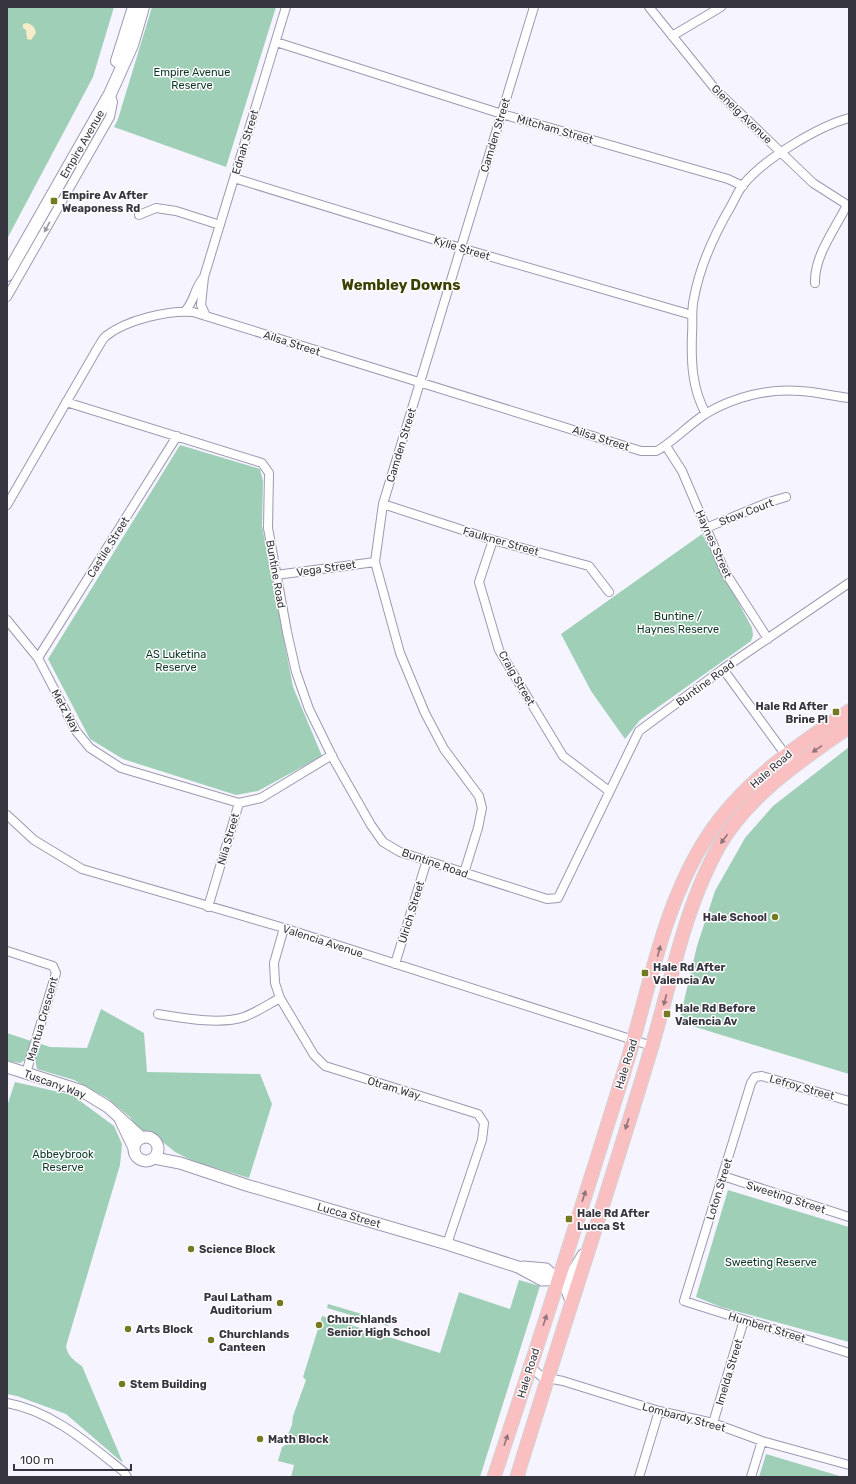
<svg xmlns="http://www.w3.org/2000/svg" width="856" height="1484" viewBox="0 0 856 1484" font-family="Rubik,sans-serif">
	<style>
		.green { fill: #9fcfb6 }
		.sand { fill: #f6ecc7 }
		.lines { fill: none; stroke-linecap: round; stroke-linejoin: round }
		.minor-casing { stroke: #9c99b2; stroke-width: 10 }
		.tertiary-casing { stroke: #9c99b2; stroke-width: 13 }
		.secondary-casing { stroke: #9c99b2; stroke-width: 14 }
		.primary-casing { stroke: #d3d3d5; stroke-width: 15 }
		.minor { stroke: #fff; stroke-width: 8 }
		.tertiary { stroke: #fff; stroke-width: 11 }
		.secondary { stroke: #fff; stroke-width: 12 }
		.primary { stroke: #fabfc1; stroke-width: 13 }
		.oneway { fill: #9b9aa0 }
		.oneway2 { fill: #8f747a }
		.poi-dot { fill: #757922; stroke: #fff; stroke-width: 1.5 }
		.labels { text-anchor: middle; stroke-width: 3; stroke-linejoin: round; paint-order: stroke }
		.park-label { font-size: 11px; fill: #093625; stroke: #fff }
		.street-label { font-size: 11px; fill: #373640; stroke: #fff }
		.poi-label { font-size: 11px; font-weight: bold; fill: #373640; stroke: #fff; text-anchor: start }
		.district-label { font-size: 15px; font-weight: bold; fill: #3c3f00; stroke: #fff }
	</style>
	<rect width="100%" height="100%" fill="#f5f4ff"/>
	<!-- green -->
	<path class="green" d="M 7,7 L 114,7 L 93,77 L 7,239 Z
		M 152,7 L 276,7 L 226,167 L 114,127 L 118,119 Z
		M 180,445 L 260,469 L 263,481 L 262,526 L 293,687 L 322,756 L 258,791 L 236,795 L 123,759 L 90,739 L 48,659 Z
		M 702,534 L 752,628 L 753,635 L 751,641 L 640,720 L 625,739 L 591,691 L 561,634 Z
		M 849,747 L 849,1074 L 679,1022 L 697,946 L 715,891 L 745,838 L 773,806 Z
		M 101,1009 L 144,1033 L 147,1072 L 260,1074 L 272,1104 L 249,1178 L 195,1162 L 175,1152 L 153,1134 L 140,1131 L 130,1117 L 107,1098 L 74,1080 L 37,1069 L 35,1059 L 41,1044 L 50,1047 L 87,1048 Z
		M 7,1033 L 31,1041 L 25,1060 L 20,1063 L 7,1061 Z
		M 15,1082 L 72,1095 L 114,1126 L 122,1144 L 120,1165 L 66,1346 C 67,1355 74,1361 82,1366 L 123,1463 L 66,1414 L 17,1396 L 7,1394 L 7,1106 Z
		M 728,1190 L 849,1227 L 849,1342 L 721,1307 L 696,1297 Z
		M 519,1280 L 540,1286 L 480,1477 L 291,1477 L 294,1465 L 278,1461 L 282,1447 L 287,1444 L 287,1437 L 292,1425 L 293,1416 L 306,1380 L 303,1377 L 322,1316 L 440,1353 L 459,1292 L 510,1309 Z
		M 328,1304 L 389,1322 L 388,1326 L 327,1308 Z
		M 766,1454 L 843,1477 L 759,1477 Z"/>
	<!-- sand -->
	<path class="sand" d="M 27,23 C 33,25 35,27 36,33 L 31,40 L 27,39 L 26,30 L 23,28 L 23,24 Z"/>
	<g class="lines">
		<!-- minor casing -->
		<g class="minor-casing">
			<path id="minor" d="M 649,7 L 716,90 L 813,183 L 849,206
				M 672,36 L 721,7
				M 276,42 L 502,114 L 728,179 L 743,186
				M 234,178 L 461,248 L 692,315
				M 139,215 L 156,208 L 176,211 L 220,225
				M 815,283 C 814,256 835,229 847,205
				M 7,297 L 110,117 L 113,102 L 110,94
				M 185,311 C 195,301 194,288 204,277
				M 206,316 L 201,305 L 204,277 L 286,7
				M 66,402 L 262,463 L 269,473 L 268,528 L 287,632 L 296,672 L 309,709 L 334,760 L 371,825 L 383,842 L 400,852 L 547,899 L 558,898 L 639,731 L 723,669 L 849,583
				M 706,414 C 692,389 691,362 692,334 C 693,322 691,310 694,298 C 700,265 714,235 731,206 C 735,199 738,191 743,185 C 764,159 817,127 849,118
				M 666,446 L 682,471 L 725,572 L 768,639
				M 383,504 L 493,540 L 589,566 L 609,592
				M 7,505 L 97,349 C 100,345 102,339 106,336 C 126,320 168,310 193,312 L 641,451 C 645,451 651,451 656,451 C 666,448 694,420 707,413 C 734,397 769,388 801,391 C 817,392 833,396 849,398
				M 706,528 L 769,502 L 786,497
				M 493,540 L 479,582 L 499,650 L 563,756 L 609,791
				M 276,575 L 375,562
				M 7,620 L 38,658 L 76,731 L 90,748 L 121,768 L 239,803
				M 38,658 L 177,436
				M 723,669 L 793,765
				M 7,815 L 34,840 L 82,869 L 284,928 L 652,1046
				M 464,873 L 478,828 L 482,808 L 479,796 L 444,749 L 425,713 L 400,653 L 375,562 L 383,504 L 534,7
				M 208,907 L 239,803 L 261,798 L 332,755
				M 284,928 L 274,963 L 275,983 L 280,998 L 314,1055 L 325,1066 L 478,1114 L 484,1123 L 482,1140 L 447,1244
				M 7,951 L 53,966 L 56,973 L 26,1073
				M 395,964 L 427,860
				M 158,1014 C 183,1018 220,1025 244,1017 C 257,1012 269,1004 280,998
				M 849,1101 L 762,1076 L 755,1077 L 751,1083 L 684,1301 L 849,1353
				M 723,1176 L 849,1217
				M 533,1361 L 533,1369 L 542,1377 L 563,1381 L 659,1411 L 713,1423 L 762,1441 L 849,1465
				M 7,1403 C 52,1411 89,1444 124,1472 L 127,1477
				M 713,1423 L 744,1320
				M 639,1477 L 659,1411
				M 751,1477 L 762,1441"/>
		</g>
		<!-- tertiary casing -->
		<g class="tertiary-casing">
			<path id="tertiary" d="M 7,1067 L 82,1091 L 108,1107 L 142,1138
				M 121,1121 L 134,1148
				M134 1149a12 12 0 1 1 24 0a12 12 0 1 1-24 0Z
				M 154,1158 L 180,1163 L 246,1185 L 447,1244 L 518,1267 L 542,1280 L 569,1279 L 583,1255
				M 523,1267 L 546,1269 L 566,1288 L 572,1303"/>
		</g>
		<!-- secondary casing -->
		<g class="secondary-casing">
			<path id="secondary" d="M 117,61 L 134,7
				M 7,275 L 110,94 L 132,45 L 143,7"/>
		</g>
		<!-- primary casing -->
		<g class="primary-casing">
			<path id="primary" d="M 494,1477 C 540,1339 584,1201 627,1062 C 650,987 663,905 707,837 C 742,783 796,746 849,711
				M 517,1477 C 561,1333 609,1190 652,1046 C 672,979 684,908 719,846 C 749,795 801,760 849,727"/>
		</g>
		<!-- minor -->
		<use href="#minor" class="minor"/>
		<!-- tertiary -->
		<use href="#tertiary" class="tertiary"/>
		<!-- secondary -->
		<use href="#secondary" class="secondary"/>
		<!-- primary -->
		<use href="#primary" class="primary"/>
	</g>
	<!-- one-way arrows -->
	<defs><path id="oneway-solid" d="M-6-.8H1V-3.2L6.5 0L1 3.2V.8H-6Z"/></defs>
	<use class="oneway" href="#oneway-solid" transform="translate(47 227) rotate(119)"/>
	<g class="oneway2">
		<use href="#oneway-solid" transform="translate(817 749) rotate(146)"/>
		<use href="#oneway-solid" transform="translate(724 839) rotate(127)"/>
		<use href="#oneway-solid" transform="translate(659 951) rotate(-75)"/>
		<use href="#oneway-solid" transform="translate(665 1000) rotate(105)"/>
		<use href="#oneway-solid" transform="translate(627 1124) rotate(108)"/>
		<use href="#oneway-solid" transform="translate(584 1196) rotate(-72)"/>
		<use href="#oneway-solid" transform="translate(545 1320) rotate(-72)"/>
		<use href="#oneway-solid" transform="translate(506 1440) rotate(-71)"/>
	</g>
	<!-- markers -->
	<g class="poi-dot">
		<rect x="50" y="197" width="8" height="8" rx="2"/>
		<rect x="832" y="708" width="8" height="8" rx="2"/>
		<circle cx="775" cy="917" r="4"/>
		<rect x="641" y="969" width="8" height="8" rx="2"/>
		<rect x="663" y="1010" width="8" height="8" rx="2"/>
		<rect x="565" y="1215" width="8" height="8" rx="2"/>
		<circle cx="191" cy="1249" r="4"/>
		<circle cx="280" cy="1303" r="4"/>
		<circle cx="319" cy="1325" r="4"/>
		<circle cx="128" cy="1329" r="4"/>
		<circle cx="211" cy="1340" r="4"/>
		<circle cx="122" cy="1384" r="4"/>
		<circle cx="260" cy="1439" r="4"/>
	</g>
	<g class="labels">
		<!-- park labels -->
		<g class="park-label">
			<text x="192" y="76">Empire Avenue<tspan x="192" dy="13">Reserve</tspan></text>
			<text x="678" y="620">Buntine /<tspan x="678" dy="13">Haynes Reserve</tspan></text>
			<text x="176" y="658">AS Luketina<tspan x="176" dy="13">Reserve</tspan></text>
			<text x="63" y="1158">Abbeybrook<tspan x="63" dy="13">Reserve</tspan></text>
			<text x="771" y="1266">Sweeting Reserve</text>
		</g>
		<!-- street labels -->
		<g class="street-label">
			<text transform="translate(742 114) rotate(44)" y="4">Glenelg Avenue</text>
			<text transform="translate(555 129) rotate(16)" y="4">Mitcham Street</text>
			<text transform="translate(495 135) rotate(-73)" y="4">Camden Street</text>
			<text transform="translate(245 142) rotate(-73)" y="4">Ednah Street</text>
			<text transform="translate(82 144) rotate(-60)" y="4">Empire Avenue</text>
			<text transform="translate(462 248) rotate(17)" y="4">Kylie Street</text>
			<text transform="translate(292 343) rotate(18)" y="4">Ailsa Street</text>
			<text transform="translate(601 438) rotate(18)" y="4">Ailsa Street</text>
			<text transform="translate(401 445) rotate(-73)" y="4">Camden Street</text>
			<text transform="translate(746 512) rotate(-21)" y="4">Stow Court</text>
			<text transform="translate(501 541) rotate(16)" y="4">Faulkner Street</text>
			<text transform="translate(714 544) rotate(66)" y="4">Haynes Street</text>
			<text transform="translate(108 547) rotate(-58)" y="4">Castile Street</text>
			<text transform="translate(326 568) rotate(-8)" y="4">Vega Street</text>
			<text transform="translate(276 574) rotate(80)" y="4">Buntine Road</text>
			<text transform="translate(517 678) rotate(60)" y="4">Craig Street</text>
			<text transform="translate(705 683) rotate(-36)" y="4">Buntine Road</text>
			<text transform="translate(66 711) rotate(61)" y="4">Metz Way</text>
			<text transform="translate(771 769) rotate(-41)" y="4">Hale Road</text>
			<text transform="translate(228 839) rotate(-74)" y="4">Nila Street</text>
			<text transform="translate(435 863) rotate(19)" y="4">Buntine Road</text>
			<text transform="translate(411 912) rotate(-73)" y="4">Ulrich Street</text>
			<text transform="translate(323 941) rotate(18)" y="4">Valencia Avenue</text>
			<text transform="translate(42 1019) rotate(-74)" y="4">Mantua Crescent</text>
			<text transform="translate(626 1064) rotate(-73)" y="4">Hale Road</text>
			<text transform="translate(55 1084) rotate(20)" y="4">Tuscany Way</text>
			<text transform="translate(802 1087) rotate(16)" y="4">Lefroy Street</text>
			<text transform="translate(394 1088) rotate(17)" y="4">Otram Way</text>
			<text transform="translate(719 1189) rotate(-73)" y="4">Loton Street</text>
			<text transform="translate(786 1197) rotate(18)" y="4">Sweeting Street</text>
			<text transform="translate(349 1215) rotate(16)" y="4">Lucca Street</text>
			<text transform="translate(767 1327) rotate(17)" y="4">Humbert Street</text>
			<text transform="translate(729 1372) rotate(-73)" y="4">Imelda Street</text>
			<text transform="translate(528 1373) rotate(-73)" y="4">Hale Road</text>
			<text transform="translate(684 1417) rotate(15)" y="4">Lombardy Street</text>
		</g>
		<!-- poi labels -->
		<g class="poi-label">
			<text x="62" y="199">Empire Av After<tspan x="62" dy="13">Weaponess Rd</tspan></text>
			<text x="828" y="710" text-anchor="end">Hale Rd After<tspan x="828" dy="13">Brine Pl</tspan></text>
			<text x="767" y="921" text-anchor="end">Hale School</text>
			<text x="653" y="971">Hale Rd After<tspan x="653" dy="13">Valencia Av</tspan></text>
			<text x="675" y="1012">Hale Rd Before<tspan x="675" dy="13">Valencia Av</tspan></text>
			<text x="577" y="1217">Hale Rd After<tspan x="577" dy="13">Lucca St</tspan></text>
			<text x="199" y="1253">Science Block</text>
			<text x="272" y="1301" text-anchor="end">Paul Latham<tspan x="272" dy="13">Auditorium</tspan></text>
			<text x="327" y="1323">Churchlands<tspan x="327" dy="13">Senior High School</tspan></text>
			<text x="136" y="1333">Arts Block</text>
			<text x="219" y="1338">Churchlands<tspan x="219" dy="13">Canteen</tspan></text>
			<text x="130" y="1388">Stem Building</text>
			<text x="268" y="1443">Math Block</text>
		</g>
		<!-- district labels -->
		<g class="district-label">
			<text x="401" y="290">Wembley Downs</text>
		</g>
	</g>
	<!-- border -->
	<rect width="856" height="1484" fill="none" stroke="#373640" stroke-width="16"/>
	<!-- scale -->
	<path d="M14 1464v6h117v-6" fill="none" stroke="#373640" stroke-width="2"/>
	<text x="20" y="1464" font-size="12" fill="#373640" stroke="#ffffff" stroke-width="3" paint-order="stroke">100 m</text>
</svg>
